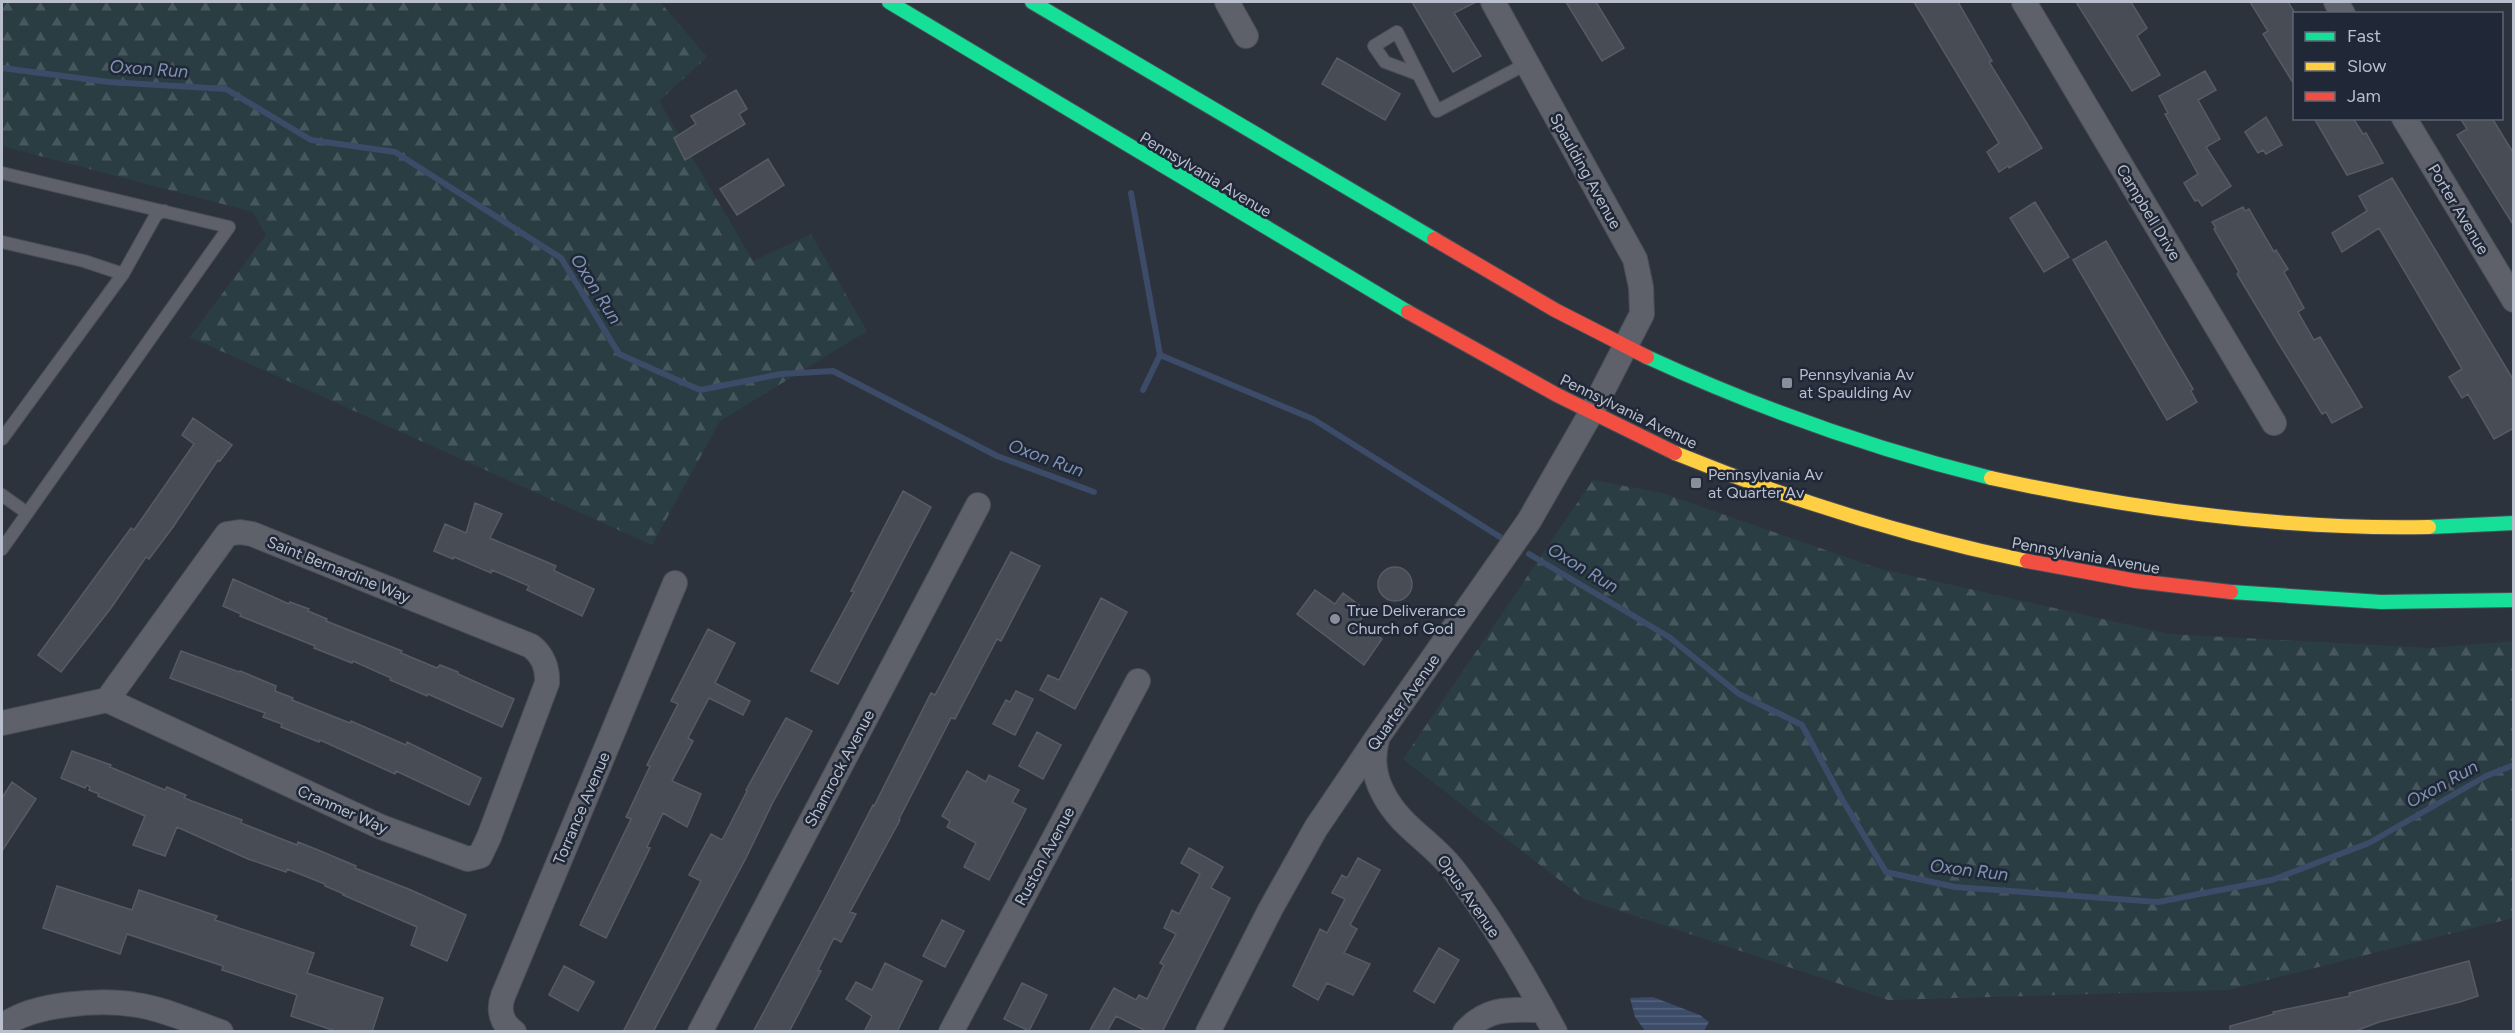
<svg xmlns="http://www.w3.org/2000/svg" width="2515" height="1033" viewBox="0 0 2515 1033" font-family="Figtree,sans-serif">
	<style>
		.forest { fill: url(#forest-firs) }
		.water { fill: url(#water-rules) }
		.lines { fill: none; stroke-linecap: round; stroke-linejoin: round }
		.stream { stroke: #3c4b67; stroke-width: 6 }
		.building { fill: #474c55; stroke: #565b64; stroke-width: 1.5 }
		.lane-casing { stroke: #4a4e55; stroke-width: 14 }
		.street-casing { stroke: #4a4e55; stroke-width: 26 }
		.fast-casing { stroke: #4a4f58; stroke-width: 16 }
		.slow-casing { stroke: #4a4f58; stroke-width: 16 }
		.jam-casing { stroke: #4a4f58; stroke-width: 16 }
		.lane { stroke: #5e616a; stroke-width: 12 }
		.street { stroke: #5e616a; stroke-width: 24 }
		.fast { stroke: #16e098; stroke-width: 14 }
		.slow { stroke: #ffcf43; stroke-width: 14 }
		.jam { stroke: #f24e42; stroke-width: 14 }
		.poi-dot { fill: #888e9a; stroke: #202838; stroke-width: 2 }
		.labels { text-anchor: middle; stroke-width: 5; stroke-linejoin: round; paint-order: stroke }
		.street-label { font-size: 16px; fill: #b9bfcc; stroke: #202838 }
		.poi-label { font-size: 16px; fill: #b9bfcc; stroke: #202838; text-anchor: start }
		.water-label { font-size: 18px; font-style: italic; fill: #8093b3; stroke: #202838 }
	</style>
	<defs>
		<pattern id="forest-firs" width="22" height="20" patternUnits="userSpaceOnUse" patternTransform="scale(1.5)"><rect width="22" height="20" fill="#2a3d43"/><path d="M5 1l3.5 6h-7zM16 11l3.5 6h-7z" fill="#47575d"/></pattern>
		<pattern id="water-rules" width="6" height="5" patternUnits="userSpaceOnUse" patternTransform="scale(1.5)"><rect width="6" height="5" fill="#3c4b67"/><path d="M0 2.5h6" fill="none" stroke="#56637c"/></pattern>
	</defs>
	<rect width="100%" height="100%" fill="#2d333d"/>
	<!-- forest -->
	<path class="forest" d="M 2,2 L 660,2 L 707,57 L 659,101 L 753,261 L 811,234 L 867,331 L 720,421 L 652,545 L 190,337 L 266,235 L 253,212 L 2,146 Z
		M 1593,480 L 1662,493 L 1877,568 L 2169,634 L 2430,648 L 2513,641 L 2513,918 L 2228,990 L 1888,1000 L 1584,899 L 1403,759 Z"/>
	<!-- water -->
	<path class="water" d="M 1653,997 L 1700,1015 L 1709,1022 L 1704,1031 L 1645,1031 L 1635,1017 L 1630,998 Z"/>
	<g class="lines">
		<!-- stream -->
		<path class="stream" d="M 2,68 L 109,82 L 226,89 L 311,140 L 395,152 L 561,258 L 619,354 L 700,390 L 781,374 L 833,371 L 997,456 L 1094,492
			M 1131,193 L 1160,355 L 1313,419 L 1500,537
			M 1143,390 L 1160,355
			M 1529,554 L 1669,637 L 1739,694 L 1802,725 L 1842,799 L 1886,872 L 1955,887 L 2158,902 L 2272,880 L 2369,843 L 2486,776 L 2514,765"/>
	</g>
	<!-- building -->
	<path class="building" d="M 1412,2 L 1476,2 L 1454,13 L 1481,56 L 1453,72 Z
		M 1566,2 L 1596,2 L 1624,48 L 1602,61 Z
		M 1914,2 L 1958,2 L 1992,61 L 1989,62 L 2042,148 L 2009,168 L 2008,166 L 1999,172 L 1987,152 L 1999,143 Z
		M 2076,2 L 2131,2 L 2147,28 L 2137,36 L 2160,75 L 2132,91 Z
		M 2250,2 L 2288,2 L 2295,13 L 2295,86 L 2263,34 L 2268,31 Z
		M 1337,58 L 1400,94 L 1385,120 L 1322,84 Z
		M 2205,71 L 2216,90 L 2198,100 L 2220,139 L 2206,147 L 2231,186 L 2202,206 L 2198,200 L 2195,201 L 2184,183 L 2198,174 L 2165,114 L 2168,113 L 2159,96 Z
		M 736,90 L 747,109 L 739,114 L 745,124 L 685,160 L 674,138 L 696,124 L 691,116 Z
		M 2266,117 L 2282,145 L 2266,154 L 2263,150 L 2258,153 L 2245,132 Z
		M 2314,118 L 2353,118 L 2363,134 L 2366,133 L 2383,163 L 2347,175 Z
		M 2460,118 L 2492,118 L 2514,154 L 2514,226 L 2457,135 L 2467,129 Z
		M 768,159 L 784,185 L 737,215 L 720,189 Z
		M 2392,178 L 2514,381 L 2514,428 L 2494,439 L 2468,394 L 2462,398 L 2449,377 L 2462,369 L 2379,228 L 2342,252 L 2332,233 L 2367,211 L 2359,196 Z
		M 2035,202 L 2069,257 L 2044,272 L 2010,218 Z
		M 2243,207 L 2245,211 L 2249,209 L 2274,252 L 2276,250 L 2288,269 L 2284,272 L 2304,308 L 2298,312 L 2314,340 L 2320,337 L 2362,407 L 2332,423 L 2326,412 L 2322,414 L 2279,344 L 2237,274 L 2239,272 L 2214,229 L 2216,228 L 2212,222 Z
		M 2106,241 L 2193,389 L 2191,391 L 2197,402 L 2167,420 L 2073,260 Z
		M 193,418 L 232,445 L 220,461 L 218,460 L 173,527 L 149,559 L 146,557 L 111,608 L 61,672 L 38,655 L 131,528 L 134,530 L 194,444 L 182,435 Z
		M 903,491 L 931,507 L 838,684 L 811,671 L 854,592 L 851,591 Z
		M 475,503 L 502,514 L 490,538 L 556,566 L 554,570 L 557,572 L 594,589 L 582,616 L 527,590 L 529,586 L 492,570 L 491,573 L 454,557 L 453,559 L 434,551 L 445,524 L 466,533 Z
		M 1011,552 L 1040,566 L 1001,641 L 997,639 L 955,719 L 951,718 L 899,819 L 900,820 L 850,912 L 856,914 L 841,942 L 834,938 L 818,970 L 821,971 L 789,1032 L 753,1032 L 825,898 L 873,805 L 874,806 L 931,693 L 935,695 Z
		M1378 584a17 17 0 1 1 34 0a17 17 0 1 1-34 0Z
		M 233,579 L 289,604 L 290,602 L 309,609 L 308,611 L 327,619 L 326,621 L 402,651 L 401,653 L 437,668 L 440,665 L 458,672 L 458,674 L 514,699 L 502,727 L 428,694 L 427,696 L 390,680 L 391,678 L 353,661 L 352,663 L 314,648 L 315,646 L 240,616 L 241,614 L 223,606 Z
		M 1315,590 L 1335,604 L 1343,593 L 1367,611 L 1359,622 L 1382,639 L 1364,665 L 1297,614 Z
		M 1101,598 L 1127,612 L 1075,709 L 1040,690 L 1048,675 L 1059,680 Z
		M 708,629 L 735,643 L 715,683 L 750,701 L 743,715 L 709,698 L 688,738 L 693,741 L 672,781 L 701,794 L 687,827 L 663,813 L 647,847 L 650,848 L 606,938 L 580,925 L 631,819 L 626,817 L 650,766 L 647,765 L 678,704 L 671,701 Z
		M 181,651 L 239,672 L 240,671 L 276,686 L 275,691 L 293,698 L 292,700 L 350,723 L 351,721 L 406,745 L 407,742 L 481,778 L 469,805 L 396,771 L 395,774 L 320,740 L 319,742 L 281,727 L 282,724 L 263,717 L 265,713 L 170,678 Z
		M 1016,691 L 1033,699 L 1015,735 L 993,724 L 1006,700 L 1010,702 Z
		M 786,718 L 812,731 L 772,804 L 746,858 L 653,1032 L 623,1032 L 701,881 L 689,875 L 711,834 L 722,840 L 747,791 L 746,790 Z
		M 1037,732 L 1061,745 L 1043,779 L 1019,766 Z
		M 72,751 L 111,765 L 110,767 L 165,790 L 167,787 L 186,795 L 184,798 L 242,820 L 241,823 L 297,845 L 298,842 L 318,850 L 356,866 L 355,868 L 411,890 L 466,915 L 447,961 L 411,945 L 417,927 L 343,895 L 344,894 L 325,886 L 325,884 L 287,869 L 286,872 L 248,859 L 177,827 L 165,856 L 133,845 L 145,816 L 98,796 L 99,794 L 89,790 L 90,787 L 87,785 L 85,788 L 61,778 Z
		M 967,771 L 986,782 L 989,775 L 1019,790 L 1012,802 L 1026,809 L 989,880 L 964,867 L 976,843 L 947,827 L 950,821 L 942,816 Z
		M 12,782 L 36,799 L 2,851 L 2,798 Z
		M 1189,848 L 1223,867 L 1211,888 L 1230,898 L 1162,1032 L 1148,1032 L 1116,1016 L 1107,1032 L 1089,1032 L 1114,988 L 1136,1000 L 1139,995 L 1147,999 L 1164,965 L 1160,963 L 1176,934 L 1164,928 L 1172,910 L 1179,914 L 1200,874 L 1181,863 Z
		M 1358,858 L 1380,870 L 1350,925 L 1357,929 L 1344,953 L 1370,964 L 1353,995 L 1327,983 L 1318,1000 L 1293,986 L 1320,929 L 1327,933 L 1345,899 L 1332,893 L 1342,875 L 1347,878 Z
		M 57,886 L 132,910 L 139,890 L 217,916 L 215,920 L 314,953 L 307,973 L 383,998 L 372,1032 L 338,1032 L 291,1016 L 297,995 L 222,970 L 223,966 L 127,934 L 120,954 L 43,928 Z
		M 942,920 L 964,931 L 945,967 L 923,956 Z
		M 1439,948 L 1459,960 L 1434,1003 L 1414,991 Z
		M 2469,961 L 2478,996 L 2460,1002 L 2379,1022 L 2353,1032 L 2230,1032 L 2230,1026 L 2274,1014 L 2273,1012 L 2350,996 L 2349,993 Z
		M 885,963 L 922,981 L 897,1032 L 864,1032 L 872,1016 L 846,999 L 856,982 L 872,990 Z
		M 564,966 L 594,982 L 578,1011 L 549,995 Z
		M 1022,983 L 1047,995 L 1029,1031 L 1004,1019 Z"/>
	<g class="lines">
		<!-- lane casing -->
		<g class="lane-casing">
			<path id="lane" d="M 1417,74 L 1385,62 L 1374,46 L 1397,32 L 1437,111 L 1526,64
				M 2,173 L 229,227 L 2,549
				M 2,242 L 84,261 L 123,274
				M 2,439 L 123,274 L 156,215 L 164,211
				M 2,495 L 27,513"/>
		</g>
		<!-- street casing -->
		<g class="street-casing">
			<path id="street" d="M 1227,2 L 1246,36
				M 2024,2 L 2274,423
				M 2336,2 L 2343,14
				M 2404,118 L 2514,300
				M 240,532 L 252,534 L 531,646 C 543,655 548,669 547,683 L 489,837 L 480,856 L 468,859 L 381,827 L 107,700 L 227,534 Z
				M 2,723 L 107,700
				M 1377,740 C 1372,758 1374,776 1383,793 C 1401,828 1429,839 1453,869 C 1492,919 1525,976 1555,1032
				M 2,1027 C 31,1003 101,999 137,1005 C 165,1009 194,1023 221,1032
				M 514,1032 C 501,1023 498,1010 503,996 L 675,583
				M 700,1032 L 978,505
				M 951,1032 L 1138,681
				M 1208,1032 L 1270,910 L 1316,828 L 1379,735 L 1529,521 L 1591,413 L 1642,314 L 1641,287 L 1635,259 L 1493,2
				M 1465,1032 C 1488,1006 1511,1010 1543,1010"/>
		</g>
		<!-- fast casing -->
		<g class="fast-casing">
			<path id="fast" d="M 889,2 L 1408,312
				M 1032,2 L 1434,239
				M 1647,357 C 1758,408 1872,449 1991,478
				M 2429,527 L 2514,523
				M 2231,592 L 2381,602 L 2514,600"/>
		</g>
		<!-- slow casing -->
		<g class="slow-casing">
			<path id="slow" d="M 1675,453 C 1790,500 1906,536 2027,561
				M 1991,478 C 2133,509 2283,530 2429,527"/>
		</g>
		<!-- jam casing -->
		<g class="jam-casing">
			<path id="jam" d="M 1434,239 L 1555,310 L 1647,357
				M 1408,312 L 1557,395 L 1675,453
				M 2027,561 L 2136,581 L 2231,592"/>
		</g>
		<!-- lane -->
		<use href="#lane" class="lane"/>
		<!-- street -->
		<use href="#street" class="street"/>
		<!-- fast -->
		<use href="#fast" class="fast"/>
		<!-- slow -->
		<use href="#slow" class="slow"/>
		<!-- jam -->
		<use href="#jam" class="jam"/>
	</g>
	<!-- markers -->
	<g class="poi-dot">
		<rect x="1781" y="377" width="12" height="12" rx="3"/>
		<rect x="1690" y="477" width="12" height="12" rx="3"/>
		<circle cx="1335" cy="619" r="6"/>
	</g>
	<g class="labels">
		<!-- street labels -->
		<g class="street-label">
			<text transform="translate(1586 171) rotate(61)" y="6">Spaulding Avenue</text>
			<text transform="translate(1206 174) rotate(31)" y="6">Pennsylvania Avenue</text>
			<text transform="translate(2459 209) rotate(59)" y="6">Porter Avenue</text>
			<text transform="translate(2149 212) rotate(59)" y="6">Campbell Drive</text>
			<text transform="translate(1629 411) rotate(26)" y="6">Pennsylvania Avenue</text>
			<text transform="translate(2086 555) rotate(10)" y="6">Pennsylvania Avenue</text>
			<text transform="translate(339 569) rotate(22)" y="6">Saint Bernardine Way</text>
			<text transform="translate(1403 702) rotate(-55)" y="6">Quarter Avenue</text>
			<text transform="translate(839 768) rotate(-62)" y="6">Shamrock Avenue</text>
			<text transform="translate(581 808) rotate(-67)" y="6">Torrance Avenue</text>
			<text transform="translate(343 809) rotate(24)" y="6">Cranmer Way</text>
			<text transform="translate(1044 856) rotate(-62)" y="6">Ruston Avenue</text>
			<text transform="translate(1469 896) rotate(55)" y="6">Opus Avenue</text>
		</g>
		<!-- poi labels -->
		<g class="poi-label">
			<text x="1799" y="380">Pennsylvania Av<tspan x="1799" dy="18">at Spaulding Av</tspan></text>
			<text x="1708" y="480">Pennsylvania Av<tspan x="1708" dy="18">at Quarter Av</tspan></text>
			<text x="1347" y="616">True Deliverance<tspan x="1347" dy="18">Church of God</tspan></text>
		</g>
		<!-- water labels -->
		<g class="water-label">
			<text transform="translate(149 69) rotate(4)" y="6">Oxon Run</text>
			<text transform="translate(596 289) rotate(58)" y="6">Oxon Run</text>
			<text transform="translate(1046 458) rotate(20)" y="6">Oxon Run</text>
			<text transform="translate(1583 568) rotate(31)" y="6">Oxon Run</text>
			<text transform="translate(2442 784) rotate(-29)" y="6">Oxon Run</text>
			<text transform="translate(1969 870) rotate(7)" y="6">Oxon Run</text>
		</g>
	</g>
	<!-- border -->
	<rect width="2515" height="1033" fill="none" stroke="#b9bfcc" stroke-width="6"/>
	<!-- legend -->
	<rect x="2293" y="12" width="210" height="108" fill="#202838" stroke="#5d6473" stroke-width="1.5"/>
	<rect x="2305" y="32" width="30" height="9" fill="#16e098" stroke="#5d6473" stroke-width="1.5"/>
	<text x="2347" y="42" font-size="18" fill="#b9bfcc">Fast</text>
	<rect x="2305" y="62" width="30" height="9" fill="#ffcf43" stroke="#5d6473" stroke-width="1.5"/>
	<text x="2347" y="72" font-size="18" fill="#b9bfcc">Slow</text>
	<rect x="2305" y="92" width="30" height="9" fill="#f24e42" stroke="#5d6473" stroke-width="1.5"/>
	<text x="2347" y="102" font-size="18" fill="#b9bfcc">Jam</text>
</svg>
